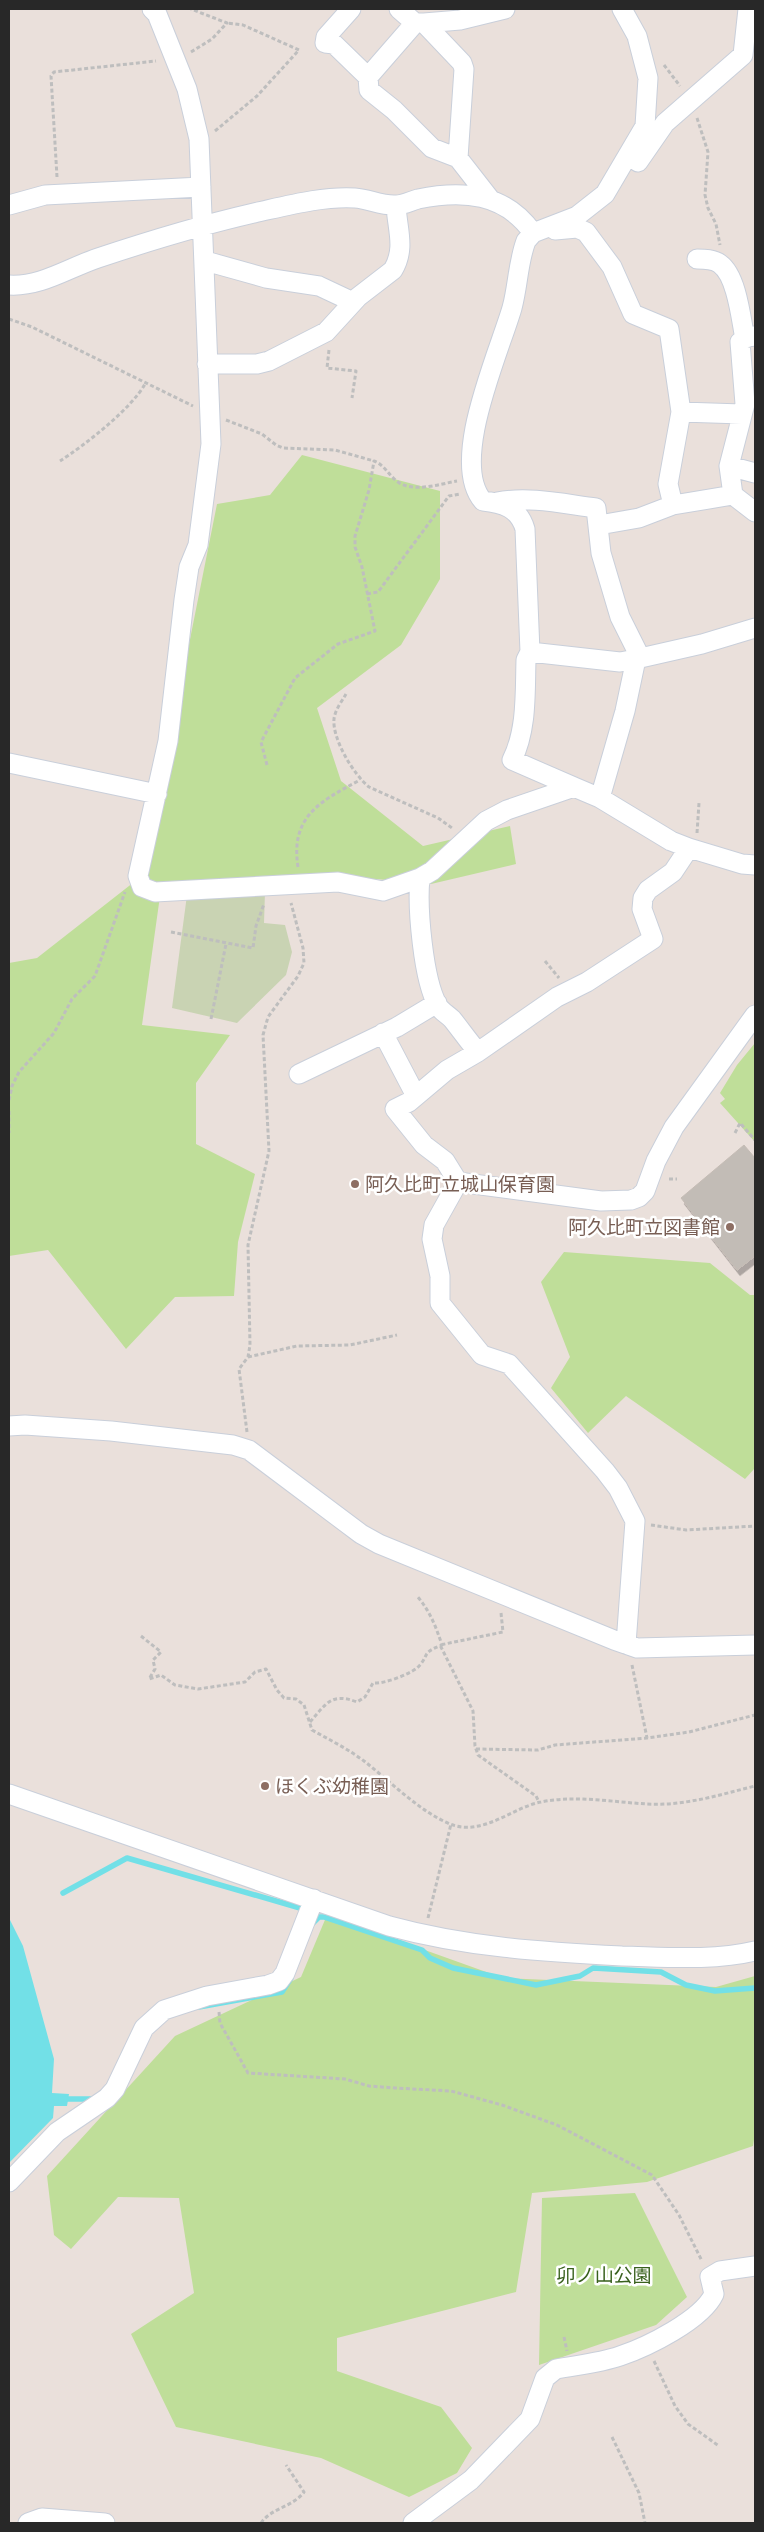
<svg xmlns="http://www.w3.org/2000/svg" width="764" height="2532" viewBox="0 0 764 2532" font-family="'Titillium Web','Noto Sans JP',sans-serif">
	<style>
		.green { fill: #bfde99 }
		.cemetery { fill: #c9d3b3 }
		.water { fill: #72e0e7 }
		.lines { fill: none; stroke-linecap: round; stroke-linejoin: round }
		.stream { stroke: #72e0e7; stroke-width: 5.5 }
		.building { fill: #c2bcb6; stroke: #c5bcb5; filter: url(#shadow) }
		.minor-casing { stroke: #c9cfda; stroke-width: 21 }
		.path { stroke: #bebebe; stroke-width: 3; stroke-dasharray: 4 2.5; stroke-linecap: butt }
		.minor { stroke: #fff; stroke-width: 19 }
		.education-dot { fill: #8d6e63; stroke: #fff; stroke-width: 2 }
		.labels { text-anchor: middle; stroke-width: 5; stroke-linejoin: round; paint-order: stroke }
		.education-label { font-size: 19px; fill: #785e54; stroke: #fff; text-anchor: start }
		.park-label { font-size: 19px; fill: #39611d; stroke: #fff }
	</style>
	<defs>
		<filter id="shadow"><feDropShadow dx="3" dy="5.5" stdDeviation="0" flood-color="#0004"/></filter>
	</defs>
	<rect width="100%" height="100%" fill="#eae0db"/>
	<!-- green -->
	<path class="green" d="M 302,455 L 440,491 L 440,579 L 401,645 L 317,708 L 341,781 L 423,846 L 510,826 L 516,864 L 431,884 L 376,879 L 329,892 L 294,890 L 160,896 L 142,1025 L 230,1035 L 196,1083 L 196,1144 L 255,1174 L 238,1242 L 234,1296 L 175,1297 L 126,1349 L 48,1250 L 9,1256 L 9,963 L 37,958 L 143,875 L 217,504 L 270,495 Z
		M 755,1043 L 755,1142 L 720,1103 L 725,1099 L 720,1093 L 737,1065 Z
		M 564,1252 L 710,1263 L 750,1295 L 755,1295 L 755,1468 L 745,1479 L 626,1396 L 588,1433 L 551,1388 L 570,1357 L 541,1282 Z
		M 327,1915 L 503,1978 L 716,1987 L 755,1976 L 755,2133 L 753,2146 L 647,2182 L 532,2193 L 516,2292 L 337,2338 L 337,2371 L 441,2407 L 472,2448 L 457,2473 L 409,2497 L 321,2458 L 176,2427 L 131,2334 L 194,2293 L 179,2198 L 118,2197 L 71,2249 L 54,2235 L 47,2176 L 175,2036 L 301,1977 Z
		M 635,2193 L 687,2297 L 656,2325 L 539,2365 L 542,2198 Z"/>
	<!-- cemetery -->
	<path class="cemetery" d="M 265,892 L 264,923 L 285,925 L 292,952 L 286,975 L 237,1023 L 172,1008 L 187,895 Z"/>
	<!-- water -->
	<path class="water" d="M 9,1918 L 23,1946 L 54,2059 L 52,2093 L 69,2094 L 67,2106 L 54,2106 L 53,2118 L 9,2163 Z"/>
	<g class="lines">
		<!-- stream -->
		<path class="stream" d="M 63,1893 L 127,1858 L 300,1908
			M 313,1923 L 319,1917 L 324,1917 L 422,1950 L 430,1958 L 453,1968 L 536,1985 L 580,1976 L 593,1968 L 661,1972 L 686,1985 L 715,1991 L 755,1988
			M 199,2007 L 282,1992 L 291,1978
			M 61,2099 L 91,2099"/>
	</g>
	<!-- building -->
	<path class="building" d="M 744,1145 L 755,1158 L 755,1256 L 737,1270 L 681,1198 Z"/>
	<g class="lines">
		<!-- minor casing -->
		<g class="minor-casing">
			<path id="minor" d="M 152,9 L 157,14 L 187,89 L 199,139 L 211,444 L 198,545 L 189,567 L 184,600 L 168,741 L 138,876 L 142,887 L 155,892 L 338,882 L 383,891 L 420,878 L 432,871 L 486,821 L 507,810 L 574,787 L 600,798 L 671,841 L 689,848 L 742,864 L 755,865
				M 351,9 L 326,37 L 325,43 L 334,44 L 368,77 L 415,23
				M 399,9 L 415,23 L 424,23 L 462,63 L 464,69 L 458,158 L 490,199
				M 424,23 L 460,20 L 505,9
				M 368,77 L 369,90 L 394,110 L 432,148 L 458,158
				M 638,162 L 665,123 L 743,55 L 748,9
				M 9,205 L 45,195 L 201,187
				M 555,230 L 577,228 L 586,232 L 612,267 L 633,314 L 669,329 L 681,412 L 668,484 L 673,505 L 733,495
				M 697,259 C 704,259 714,259 720,264 C 737,276 741,319 745,339
				M 204,263 L 209,262 L 266,278 L 319,286 L 353,302
				M 9,285 C 41,287 68,268 98,258 C 149,241 202,225 254,213 C 286,206 322,196 355,198 C 369,199 382,206 396,205 C 403,205 411,201 418,199 C 463,190 505,193 533,233
				M 755,336 L 747,337 L 740,342 L 745,404 L 729,466 L 733,495 L 755,512
				M 207,364 L 257,364 L 269,361 L 326,332 L 358,297 L 393,270 C 406,248 397,229 396,205
				M 681,412 L 742,414
				M 729,466 L 755,473
				M 497,502 C 530,496 564,504 596,508 L 601,553 L 620,617 L 637,651 L 636,659 L 702,644 L 755,628
				M 599,525 L 639,518 L 673,505
				M 530,652 L 526,660 C 525,694 527,730 512,760 L 574,787
				M 9,763 L 157,794
				M 600,798 L 625,711 L 636,659 L 620,662 L 530,652 L 525,529 C 519,508 503,503 483,501 C 449,462 499,353 512,308 C 518,286 518,262 526,241 L 533,233 L 577,216 L 605,194 L 645,126 L 648,78 L 637,36 L 622,9
				M 420,878 C 417,907 423,980 438,1006 C 441,1011 448,1015 452,1019 C 461,1030 469,1042 478,1052 L 557,997 L 587,982 L 653,939 L 642,909 L 643,898 L 648,890 L 673,872 L 689,848
				M 383,1033 L 416,1096
				M 299,1074 L 397,1027 L 437,1003
				M 458,1182 L 445,1161 L 424,1145 L 395,1109 L 409,1102 L 447,1070 L 478,1052
				M 9,1426 L 25,1425 L 111,1431 L 233,1445 L 249,1450 L 361,1534 L 379,1544 L 614,1640 L 637,1648 L 755,1645
				M 626,1644 L 635,1521 L 618,1488 L 605,1471 L 509,1364 L 482,1355 L 440,1303 L 440,1276 L 432,1239 L 434,1225 L 458,1182 L 601,1201 L 631,1200 L 639,1197 L 645,1191 L 656,1161 L 674,1127 L 755,1015
				M 9,1794 L 389,1926 C 466,1947 543,1952 622,1956 C 666,1957 713,1961 755,1951
				M 9,2182 L 57,2132 L 107,2098 L 115,2089 L 144,2028 L 164,2010 L 207,1996 L 268,1985 L 279,1981 L 285,1973 L 314,1899
				M 28,2523 L 42,2518 L 105,2523
				M 413,2523 L 471,2480 L 530,2419 L 545,2378 L 556,2369 C 577,2365 600,2363 620,2356 C 647,2347 702,2320 714,2294 L 710,2277 L 720,2271 L 755,2266"/>
		</g>
		<!-- path -->
		<path class="path" d="M 191,52 L 212,39 L 227,23 L 191,9
			M 664,65 L 680,86
			M 697,118 L 708,152 L 705,195 L 708,208 L 716,224 L 720,245
			M 215,131 L 257,96 L 299,50 L 243,25 L 227,23
			M 57,177 L 51,76 L 54,72 L 156,61
			M 9,319 L 32,327 L 193,406
			M 329,350 L 327,368 L 356,371 L 352,398
			M 226,420 L 262,434 L 276,445 L 283,448 L 335,450 L 374,461
			M 60,461 C 85,445 131,409 145,384
			M 367,594 L 378,592 L 449,496 L 460,494
			M 346,694 C 342,701 335,710 334,719 C 332,739 354,775 369,787 L 438,818 L 452,828
			M 267,765 L 261,742 L 295,678 L 338,644 L 375,631 L 362,567 L 355,547 L 355,536 L 369,490 L 374,461 C 385,465 389,476 398,482 C 413,493 440,484 457,481
			M 697,833 L 699,803
			M 298,867 C 290,816 321,801 360,780
			M 171,932 L 253,948 L 256,926 L 264,904
			M 545,961 L 559,978
			M 211,1019 L 226,944
			M 9,1100 L 12,1086 L 19,1072 L 54,1033 L 72,999 L 95,976 L 125,892
			M 9,1111 L 9,1133
			M 735,1133 L 740,1123 L 755,1140
			M 669,1179 L 677,1179
			M 248,1357 L 297,1346 L 350,1345 L 397,1335
			M 247,1432 L 239,1369 L 248,1357 L 250,1345 L 248,1245 L 269,1151 L 263,1035 L 268,1017 L 298,976 L 304,963 L 303,948 L 291,903
			M 651,1525 L 686,1530 L 755,1526
			M 501,1613 L 503,1632 L 440,1645 L 473,1711 L 475,1746 L 478,1755 L 536,1796 L 539,1802
			M 141,1636 L 161,1652 L 153,1660 L 155,1669 L 149,1679 L 161,1675 L 175,1685 L 198,1689 L 245,1682 L 255,1672 L 266,1669 L 277,1690 L 284,1698 L 296,1699 L 304,1705 L 312,1730 C 330,1740 348,1749 364,1761 C 391,1782 419,1811 450,1824 C 483,1837 513,1807 541,1802 C 575,1795 612,1802 647,1804 C 685,1806 719,1795 755,1786
			M 632,1665 L 647,1738
			M 310,1722 C 326,1704 331,1692 357,1702 L 365,1697 L 373,1683 C 384,1684 408,1675 417,1668 C 430,1656 420,1653 442,1645 C 436,1627 430,1611 417,1596
			M 476,1749 L 538,1750 L 555,1745 L 647,1738 L 689,1732 L 755,1715
			M 428,1918 L 451,1824
			M 219,2012 L 220,2023 L 248,2073 L 345,2079 L 369,2086 L 395,2088 L 451,2091 L 502,2105 L 557,2125 L 652,2175 L 679,2215 L 702,2261
			M 564,2337 L 567,2351
			M 654,2361 L 675,2406 L 688,2424 L 719,2446
			M 612,2437 L 639,2493 L 645,2523
			M 261,2523 C 271,2508 293,2507 304,2492 L 286,2465"/>
		<!-- minor -->
		<use href="#minor" class="minor"/>
	</g>
	<!-- markers -->
	<g class="education-dot">
		<circle cx="355" cy="1184" r="5"/>
		<circle cx="730" cy="1227" r="5"/>
		<circle cx="265" cy="1786" r="5"/>
	</g>
	<g class="labels">
		<!-- education labels -->
		<g class="education-label">
			<text x="365" y="1191">阿久比町立城山保育園</text>
			<text x="720" y="1234" text-anchor="end">阿久比町立図書館</text>
			<text x="275" y="1793">ほくぶ幼稚園</text>
		</g>
		<!-- park labels -->
		<g class="park-label">
			<text x="604" y="2282">卯ノ山公園</text>
		</g>
	</g>
	<!-- border -->
	<rect width="764" height="2532" fill="none" stroke="#282828" stroke-width="20"/>
</svg>
